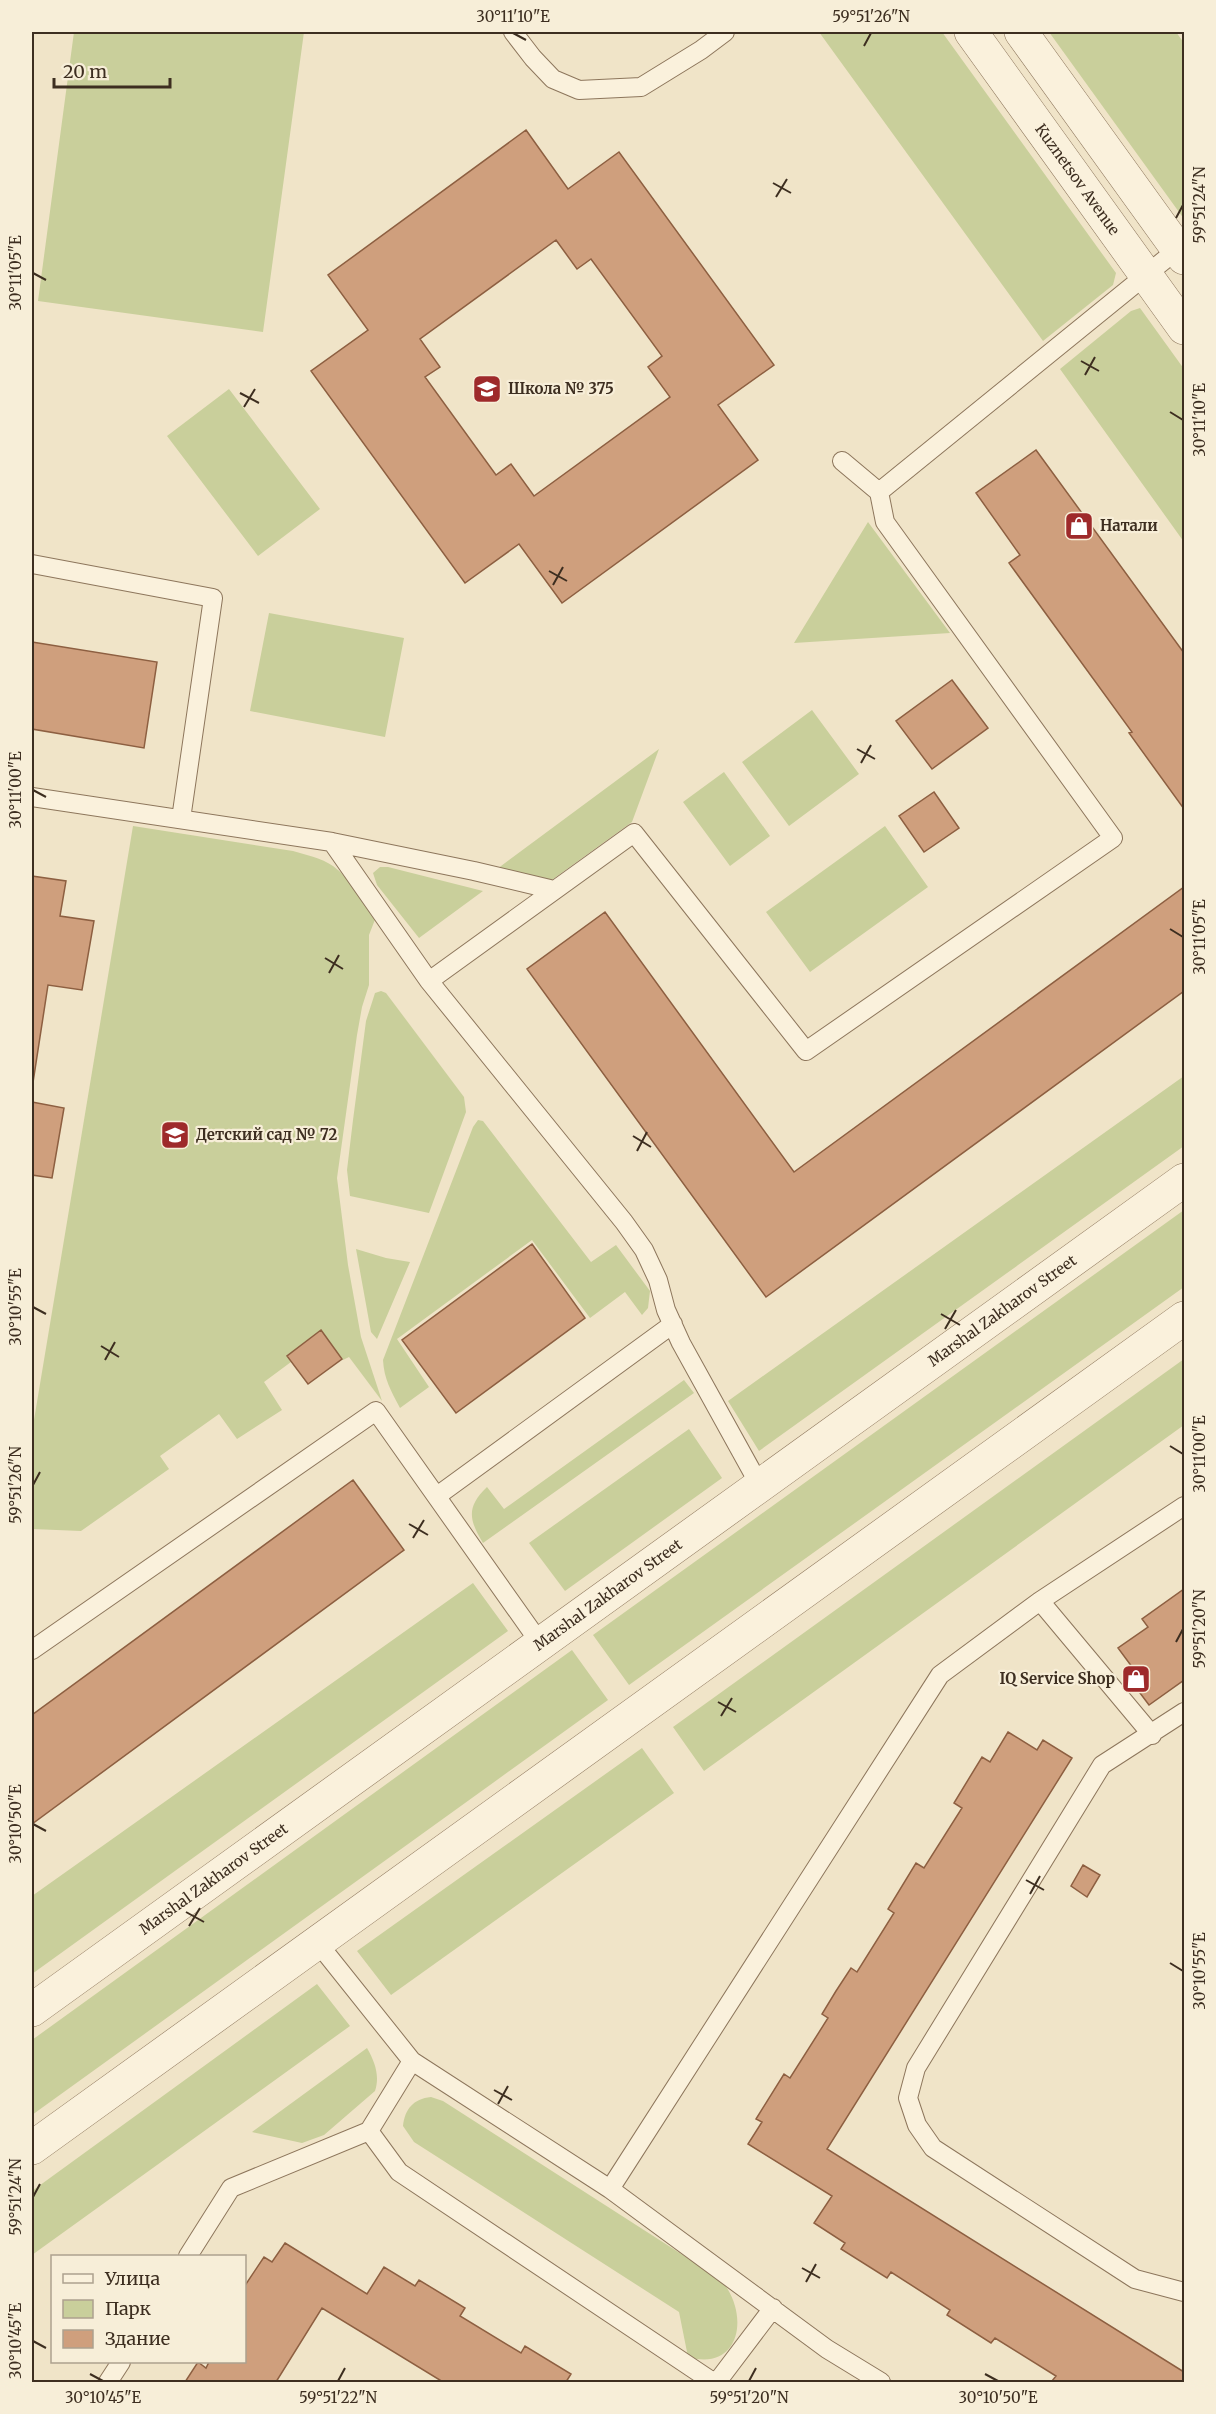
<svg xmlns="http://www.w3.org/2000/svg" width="1216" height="2414" viewBox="0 0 1216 2414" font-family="Merriweather,serif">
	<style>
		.green { fill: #c9cf9b }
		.building { fill: #cf9f7d; stroke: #8d5f41; stroke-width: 1.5; fill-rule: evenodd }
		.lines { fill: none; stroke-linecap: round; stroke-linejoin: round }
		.service-casing { stroke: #8d765c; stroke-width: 20 }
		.minor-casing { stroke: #8d765c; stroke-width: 34 }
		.tertiary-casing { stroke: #8d765c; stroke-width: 34 }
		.service { stroke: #faf1dc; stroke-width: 18 }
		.minor { stroke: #faf1dc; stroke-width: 33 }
		.tertiary { stroke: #faf1dc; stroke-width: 33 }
		.ticks { fill: none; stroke: #3d2e20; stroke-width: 2 }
		.labels { text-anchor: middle; stroke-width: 4.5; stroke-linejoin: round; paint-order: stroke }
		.street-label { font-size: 15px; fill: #3d2e20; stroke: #f7eed8 }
		.poi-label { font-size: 15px; font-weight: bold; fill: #3d2e20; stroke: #f7eed8; text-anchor: start }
		.neatline { fill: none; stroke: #3d2e20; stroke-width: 2 }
		.ticks-label { font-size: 15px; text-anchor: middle; fill: #3d2e20 }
	</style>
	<rect width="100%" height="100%" fill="#f0e4c8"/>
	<!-- green -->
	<path class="green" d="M 74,32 L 304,32 L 263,332 L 38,301 Z
		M 819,32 L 942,32 L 1116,273 L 1113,285 L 1043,341 Z
		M 1049,32 L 1176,32 L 1184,43 L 1184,219 Z
		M 1140,308 L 1184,369 L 1184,542 L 1060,369 L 1131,311 Z
		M 229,389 L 320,509 L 258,556 L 167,436 Z
		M 868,522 L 950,633 L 794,643 Z
		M 269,613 L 404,638 L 385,737 L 250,711 Z
		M 812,710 L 859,774 L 789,826 L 742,762 Z
		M 659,749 L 632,822 L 549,882 L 497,869 Z
		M 724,772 L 770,836 L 730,866 L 683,802 Z
		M 133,826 L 293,851 C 307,855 321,858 333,866 C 350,878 363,900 376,917 L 369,935 L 369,985 L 362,1007 L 357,1035 L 337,1178 L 348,1265 L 361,1337 L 382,1401 L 349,1357 L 343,1360 L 321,1331 L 287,1356 L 291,1362 L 264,1382 L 282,1410 L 237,1439 L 219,1414 L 160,1456 L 169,1469 L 81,1531 L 32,1529 L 32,1432 Z
		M 885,826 L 928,887 L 810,972 L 766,912 Z
		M 380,867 L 388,867 L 483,891 L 419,938 L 377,885 L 373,873 Z
		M 381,991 L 386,993 L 464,1097 L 466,1112 L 429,1213 L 350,1196 L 347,1170 L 353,1120 L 366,1021 L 375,993 Z
		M 1184,1076 L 1184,1146 L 759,1451 L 728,1401 Z
		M 478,1120 L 483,1121 L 591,1262 L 616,1245 L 650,1291 L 648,1308 L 642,1315 L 625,1292 L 590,1318 L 532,1240 L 397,1339 L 429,1387 L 400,1408 C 391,1391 384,1379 383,1360 L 473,1127 Z
		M 1184,1210 L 1184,1287 L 629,1685 L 593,1635 Z
		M 356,1249 L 386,1258 L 410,1262 L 377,1339 L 371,1332 Z
		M 1184,1359 L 1184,1425 L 704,1771 L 673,1727 Z
		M 684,1380 L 694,1393 L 483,1543 C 469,1520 466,1507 487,1487 L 504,1509 Z
		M 689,1429 L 722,1478 L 565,1591 L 529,1543 Z
		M 473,1583 L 508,1631 L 32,1974 L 32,1896 Z
		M 572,1650 L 608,1700 L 32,2115 L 32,2040 Z
		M 642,1748 L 674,1793 L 391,1995 L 357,1951 Z
		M 317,1984 L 350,2026 L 32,2255 L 32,2191 Z
		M 367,2048 C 375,2062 380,2076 375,2091 L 324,2135 L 302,2143 L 252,2132 Z
		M 431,2097 L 443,2101 L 714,2275 C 719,2279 724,2283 727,2288 C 749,2323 736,2371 688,2357 L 679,2312 L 414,2142 L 403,2126 C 405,2109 413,2099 431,2097 Z"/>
	<!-- building -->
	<path class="building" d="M 526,130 L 568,189 L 619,152 L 774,365 L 718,405 L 758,460 L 562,603 L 519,544 L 465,583 L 311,371 L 368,330 L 328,275 ZM 556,240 L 577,269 L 591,259 L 662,356 L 648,367 L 670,397 L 534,496 L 511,464 L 496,475 L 425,377 L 440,367 L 420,339 Z
		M 1036,450 L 1184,653 L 1184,809 L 1129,733 L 1132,732 L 1009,563 L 1020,555 L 976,493 Z
		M 32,642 L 157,662 L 144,748 L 32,729 Z
		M 952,680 L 988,728 L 932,769 L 896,721 Z
		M 934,792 L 959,828 L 924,852 L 899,816 Z
		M 32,876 L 66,881 L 60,916 L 94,921 L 82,990 L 48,985 L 32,1089 Z
		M 1184,887 L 1184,991 L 766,1297 L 527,969 L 605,912 L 794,1172 Z
		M 32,1102 L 64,1108 L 52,1178 L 32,1175 Z
		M 532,1244 L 585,1318 L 456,1413 L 402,1340 Z
		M 321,1330 L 342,1359 L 308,1384 L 287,1356 Z
		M 353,1480 L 404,1550 L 32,1824 L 32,1715 Z
		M 1184,1589 L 1184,1680 L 1149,1705 L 1131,1681 L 1138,1675 L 1118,1648 L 1148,1627 L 1142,1619 Z
		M 1008,1732 L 1037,1750 L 1043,1740 L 1072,1758 L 827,2149 L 1184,2372 L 1184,2382 L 1054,2382 L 1052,2381 L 1056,2376 L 995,2338 L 991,2343 L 947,2315 L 950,2310 L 891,2272 L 887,2278 L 841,2249 L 845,2243 L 814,2223 L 832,2196 L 748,2144 L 762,2122 L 756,2119 L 784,2074 L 790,2078 L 828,2018 L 822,2014 L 836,1991 L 851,1968 L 857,1972 L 894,1913 L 888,1909 L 916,1863 L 924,1868 L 962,1808 L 954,1803 L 982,1757 L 990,1762 Z
		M 1083,1865 L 1100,1875 L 1087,1897 L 1071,1886 Z
		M 285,2243 L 367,2294 L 384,2267 L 415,2286 L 419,2280 L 465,2308 L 460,2316 L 521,2353 L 525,2346 L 571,2374 L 566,2382 L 443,2382 L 322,2308 L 276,2382 L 185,2382 L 198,2362 L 206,2368 L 209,2362 L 244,2362 L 244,2287 L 264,2257 L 272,2262 Z"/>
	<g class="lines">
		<!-- service casing -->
		<g class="service-casing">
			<path id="service" d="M 513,32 L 533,58 L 553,79 L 579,90 L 641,87 L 701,50 L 725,32
				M 842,461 L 879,492
				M 32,564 L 213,598 L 181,819
				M 32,797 L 332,842 L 429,981 L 624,1222 L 644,1250 L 658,1280 L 666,1310 L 681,1343 L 760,1486
				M 332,842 L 474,871 L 554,890
				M 429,981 L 634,833 L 806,1051 L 1113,838 L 885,522 L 879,492 L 1178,249
				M 437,1496 L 673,1324
				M 1040,1601 L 1152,1735
				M 32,1650 L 376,1411 L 540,1643
				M 1184,1712 L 1102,1765 L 916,2068 L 908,2098 L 917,2125 L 933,2148 L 1135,2279 L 1184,2292
				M 317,1942 L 412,2061 L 610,2189 L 827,2349 L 881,2382
				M 369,2131 L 399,2172 L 713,2382
				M 610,2189 L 940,1675 L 1040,1601 L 1184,1506
				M 188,2256 L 231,2188 L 369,2131 L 412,2061
				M 108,2382 L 121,2362
				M 717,2382 L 773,2308"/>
		</g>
		<!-- minor casing -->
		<g class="minor-casing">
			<g id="minor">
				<path id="s1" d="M 971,32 L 1184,328"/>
				<path d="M 1021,32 L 1184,258"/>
			</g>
		</g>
		<!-- tertiary casing -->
		<g class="tertiary-casing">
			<g id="tertiary">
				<path id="s2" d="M 32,2010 L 1184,1180"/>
				<path d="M 32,2148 L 1184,1318"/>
			</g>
		</g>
		<!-- service -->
		<use href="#service" class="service"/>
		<!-- minor -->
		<use href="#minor" class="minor"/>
		<!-- tertiary -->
		<use href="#tertiary" class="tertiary"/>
	</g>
	<!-- ticks -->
	<path class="ticks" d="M 513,33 L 526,40M 864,46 L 871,33M 773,183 L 791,193M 776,197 L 787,179M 1176,218 L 1183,205M 33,273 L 46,280M 1081,361 L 1099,371M 1085,375 L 1095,357M 240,393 L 259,403M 244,407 L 255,389M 1170,412 L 1183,420M 549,571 L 567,581M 553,585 L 563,567M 857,749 L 875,759M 861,763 L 871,745M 33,790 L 46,797M 1170,929 L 1183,937M 325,958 L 343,969M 329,973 L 339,955M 633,1136 L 651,1147M 637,1151 L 647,1132M 33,1307 L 46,1314M 941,1314 L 960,1325M 945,1329 L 956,1310M 101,1346 L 119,1357M 105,1360 L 115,1342M 1170,1446 L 1183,1454M 33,1485 L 40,1472M 409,1524 L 428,1535M 413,1538 L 424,1520M 1176,1642 L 1183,1629M 718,1702 L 736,1712M 721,1716 L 732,1698M 33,1824 L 46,1831M 1026,1880 L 1044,1890M 1030,1894 L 1040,1876M 186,1912 L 204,1922M 189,1926 L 200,1908M 1170,1963 L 1183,1971M 494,2090 L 512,2100M 498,2104 L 508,2086M 33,2197 L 40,2184M 802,2268 L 820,2278M 806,2282 L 816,2264M 33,2341 L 46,2348M 90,2374 L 103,2381M 985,2374 L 998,2381M 338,2381 L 345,2368M 749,2381 L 756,2368"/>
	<!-- icons -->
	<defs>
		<g id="school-square" transform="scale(1.5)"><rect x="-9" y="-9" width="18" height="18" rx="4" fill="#9e2a2b" stroke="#f7eed8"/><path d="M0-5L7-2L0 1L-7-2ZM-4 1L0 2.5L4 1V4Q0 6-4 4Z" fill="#fff"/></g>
		<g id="shop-square" transform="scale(1.5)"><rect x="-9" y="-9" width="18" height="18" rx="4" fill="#9e2a2b" stroke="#f7eed8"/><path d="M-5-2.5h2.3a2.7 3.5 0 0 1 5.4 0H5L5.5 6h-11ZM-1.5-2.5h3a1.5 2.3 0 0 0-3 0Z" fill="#fff"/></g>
	</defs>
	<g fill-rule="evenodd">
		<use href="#school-square" x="487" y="389"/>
		<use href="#shop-square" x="1079" y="526"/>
		<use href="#school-square" x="175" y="1135"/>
		<use href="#shop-square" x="1136" y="1679"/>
	</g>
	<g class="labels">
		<!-- street labels -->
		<g class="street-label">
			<text dy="5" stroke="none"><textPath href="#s1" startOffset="182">Kuznetsov Avenue</textPath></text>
			<text dy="5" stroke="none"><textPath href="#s2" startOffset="1196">Marshal Zakharov Street</textPath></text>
			<text dy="5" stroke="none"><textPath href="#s2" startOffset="710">Marshal Zakharov Street</textPath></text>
			<text dy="5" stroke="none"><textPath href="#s2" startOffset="224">Marshal Zakharov Street</textPath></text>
		</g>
		<!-- poi labels -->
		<g class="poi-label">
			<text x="508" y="394">Школа № 375</text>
			<text x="1100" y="531">Натали</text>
			<text x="196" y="1140">Детский сад № 72</text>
			<text x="1115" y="1684" text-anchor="end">IQ Service Shop</text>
		</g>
	</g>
	<!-- border -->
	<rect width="1216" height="2414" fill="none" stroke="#f7eed8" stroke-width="66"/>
	<!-- legend -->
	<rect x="51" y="2255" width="195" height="108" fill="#f7eed8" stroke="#ada18e" stroke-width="1.5"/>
	<rect x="63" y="2274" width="30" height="9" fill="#faf1dc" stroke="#ada18e" stroke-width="1.5"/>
	<text x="105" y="2285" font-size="18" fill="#3d2e20">Улица</text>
	<rect x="63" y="2300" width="30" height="18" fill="#c9cf9b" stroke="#ada18e" stroke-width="1.5"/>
	<text x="105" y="2315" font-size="18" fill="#3d2e20">Парк</text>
	<rect x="63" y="2330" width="30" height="18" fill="#cf9f7d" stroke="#ada18e" stroke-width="1.5"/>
	<text x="105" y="2345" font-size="18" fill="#3d2e20">Здание</text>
	<!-- scale -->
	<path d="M54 78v9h116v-9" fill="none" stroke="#3d2e20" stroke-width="3"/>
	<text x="63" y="78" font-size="18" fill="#3d2e20" stroke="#f7eed8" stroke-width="4.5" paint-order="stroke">20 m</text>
	<rect x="33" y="33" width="1150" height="2348" class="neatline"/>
	<g class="ticks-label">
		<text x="513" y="22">30°11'10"E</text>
		<text x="871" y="22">59°51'26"N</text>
		<text transform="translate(1200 205) rotate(-90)" y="5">59°51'24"N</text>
		<text transform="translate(16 273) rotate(-90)" y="5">30°11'05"E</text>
		<text transform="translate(1200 420) rotate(-90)" y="5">30°11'10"E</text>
		<text transform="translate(16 790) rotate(-90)" y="5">30°11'00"E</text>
		<text transform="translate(1200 937) rotate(-90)" y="5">30°11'05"E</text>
		<text transform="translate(16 1307) rotate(-90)" y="5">30°10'55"E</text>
		<text transform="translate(1200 1454) rotate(-90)" y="5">30°11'00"E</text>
		<text transform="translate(16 1485) rotate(-90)" y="5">59°51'26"N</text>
		<text transform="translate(1200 1629) rotate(-90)" y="5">59°51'20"N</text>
		<text transform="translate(16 1824) rotate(-90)" y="5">30°10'50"E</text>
		<text transform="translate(1200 1971) rotate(-90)" y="5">30°10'55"E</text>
		<text transform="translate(16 2197) rotate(-90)" y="5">59°51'24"N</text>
		<text transform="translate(16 2341) rotate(-90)" y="5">30°10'45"E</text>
		<text x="103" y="2403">30°10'45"E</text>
		<text x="338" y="2403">59°51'22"N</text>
		<text x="749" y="2403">59°51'20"N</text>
		<text x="998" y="2403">30°10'50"E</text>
	</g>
</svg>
